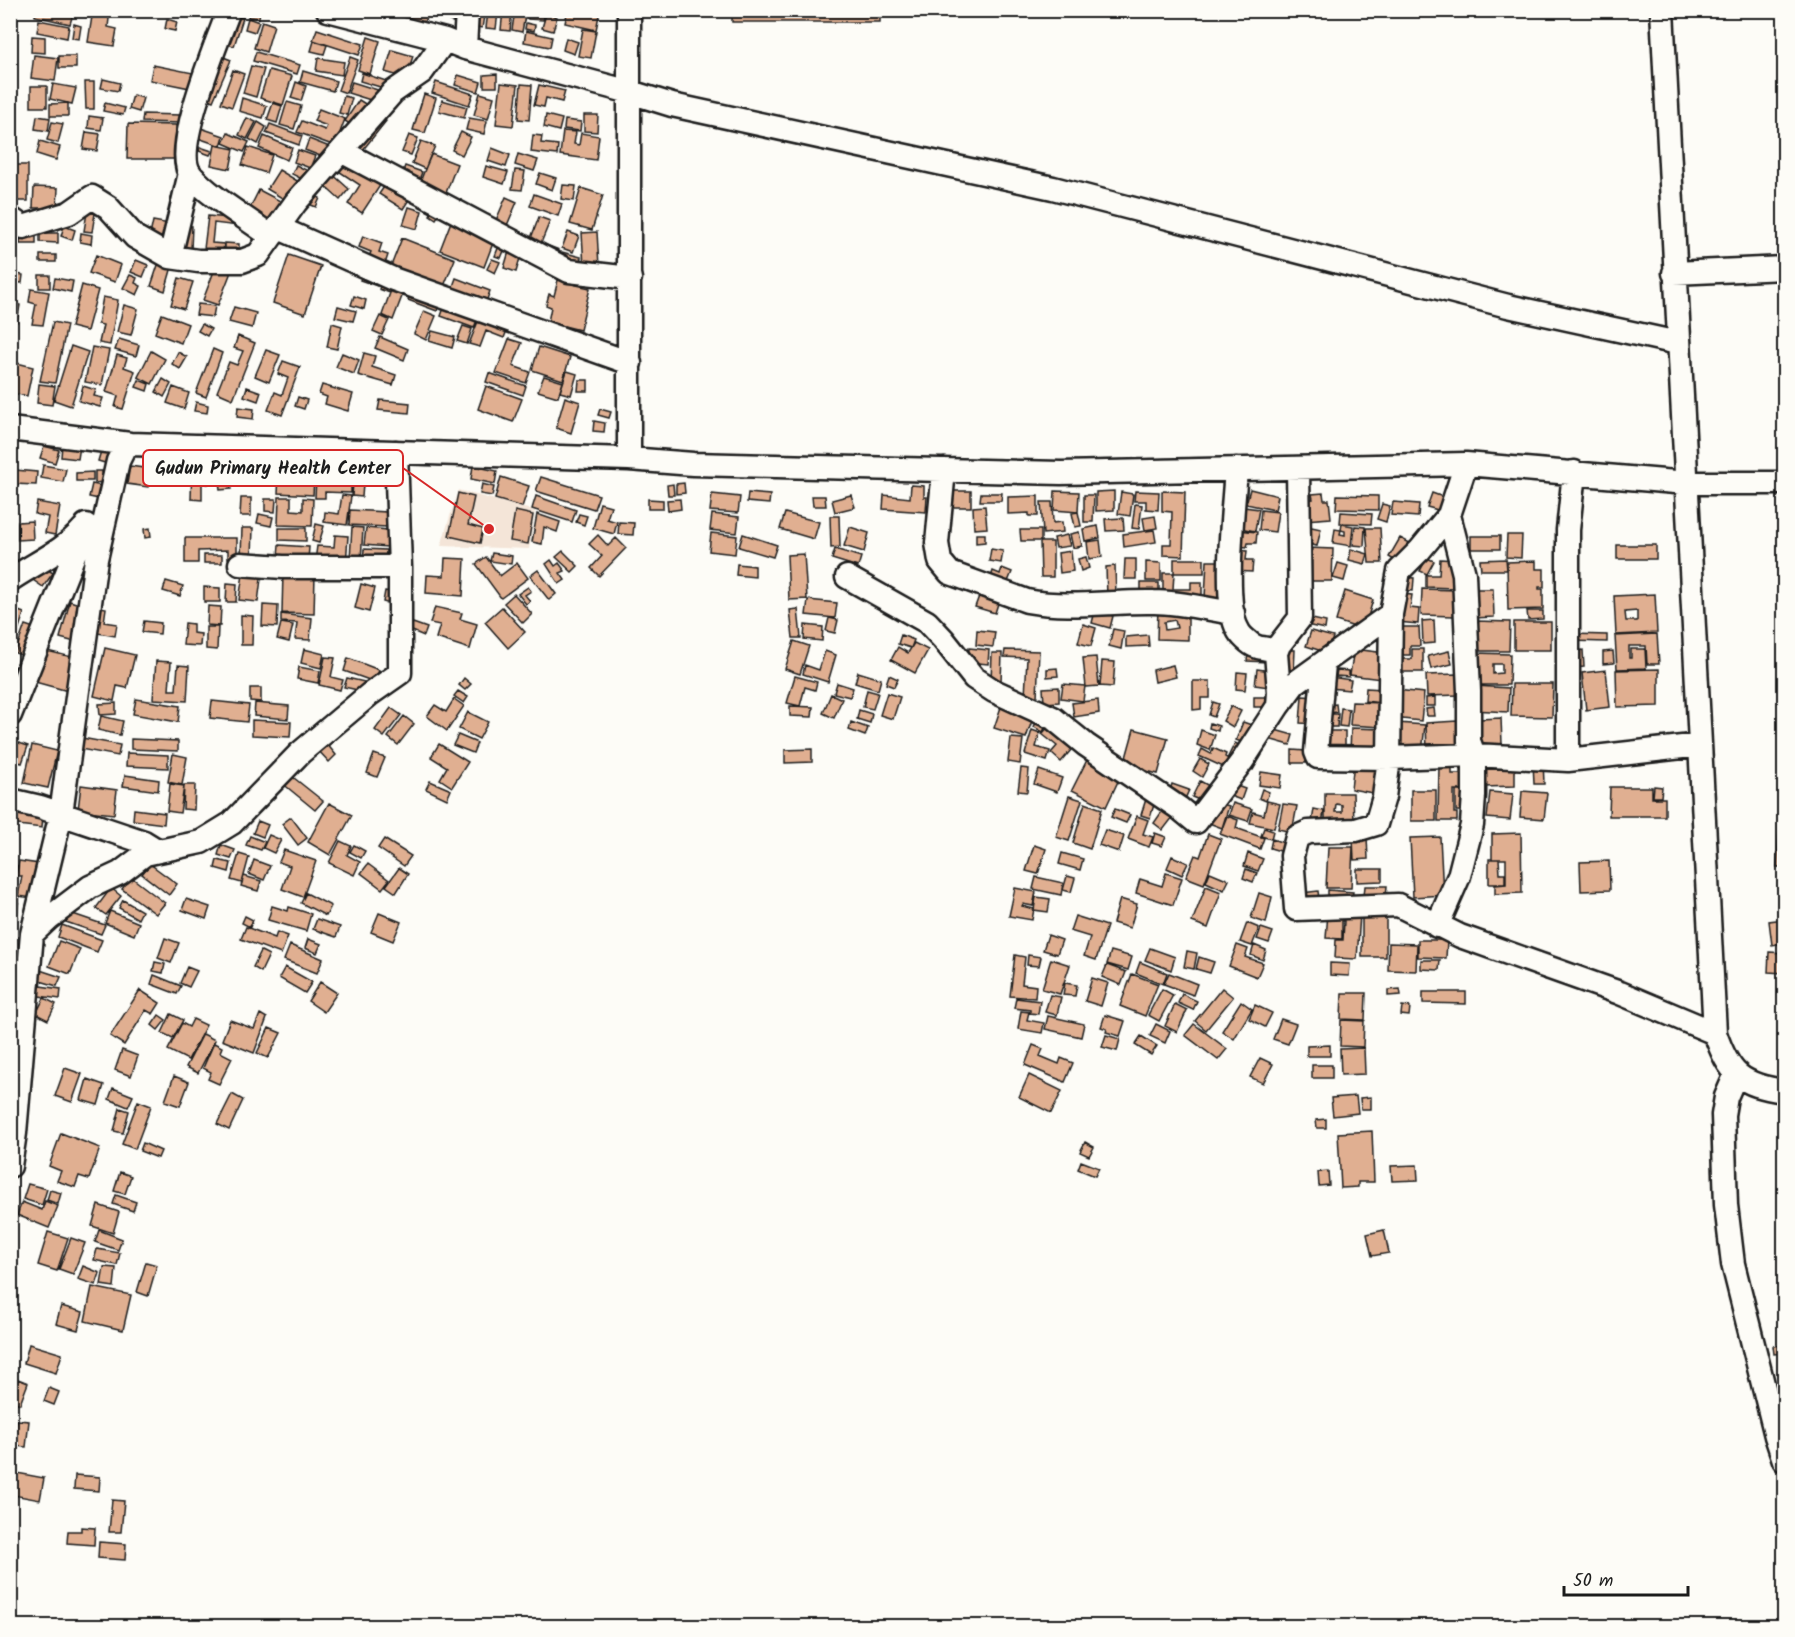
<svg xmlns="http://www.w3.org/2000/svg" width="1795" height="1637" viewBox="0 0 1795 1637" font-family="Kalam,sans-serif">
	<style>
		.built { fill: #f4e5d8 }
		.building { fill: #e0af91; stroke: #1c1c1c; stroke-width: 1.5; fill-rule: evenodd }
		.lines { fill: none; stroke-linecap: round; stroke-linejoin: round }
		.minor-casing { stroke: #1c1c1c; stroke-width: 27 }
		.minor { stroke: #fdfcf7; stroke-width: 22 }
		.leader { fill: none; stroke: #d62828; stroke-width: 2 }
		.callout-dot { fill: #d62828; stroke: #fdfcf7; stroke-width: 2 }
		.callout { fill: #fdfcf7; stroke: #d62828; stroke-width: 2 }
		.callout-label { font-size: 18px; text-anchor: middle; font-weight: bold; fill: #1c1c1c }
	</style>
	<rect width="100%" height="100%" fill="#fdfcf7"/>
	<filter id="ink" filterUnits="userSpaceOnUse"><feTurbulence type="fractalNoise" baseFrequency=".0167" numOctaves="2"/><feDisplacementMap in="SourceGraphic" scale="12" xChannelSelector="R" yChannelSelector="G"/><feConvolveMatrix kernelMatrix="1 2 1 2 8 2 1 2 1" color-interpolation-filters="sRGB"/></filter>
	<g filter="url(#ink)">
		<!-- built -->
		<path class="built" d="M 458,490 L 535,511 L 529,549 L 441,546 Z"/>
		<!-- building -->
		<path class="building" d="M 36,10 L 74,10 L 70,24 L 35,16 Z
			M 93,10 L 110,10 L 108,27 L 117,29 L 114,46 L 88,42 Z
			M 250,10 L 260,10 L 259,18 L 248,17 Z
			M 409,10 L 429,10 L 423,26 L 405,19 Z
			M 448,10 L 463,16 L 460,25 L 445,19 Z
			M 474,10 L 485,10 L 482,28 L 471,26 Z
			M 503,10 L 512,10 L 510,31 L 501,30 Z
			M 515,10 L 526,10 L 522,32 L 512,30 Z
			M 528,10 L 544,10 L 543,20 L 528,19 Z
			M 573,10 L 600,10 L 596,30 L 565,23 L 567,14 L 572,15 Z
			M 732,10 L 880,10 L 880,22 L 732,22 Z
			M 488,11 L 498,12 L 496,29 L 486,28 Z
			M 546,14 L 557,17 L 553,31 L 542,28 Z
			M 231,15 L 243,18 L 234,46 L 222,43 Z
			M 248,18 L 259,22 L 255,32 L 245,29 Z
			M 167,19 L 177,22 L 175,31 L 165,29 Z
			M 39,20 L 69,26 L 67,38 L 37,32 Z
			M 262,21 L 274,25 L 266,52 L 254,48 Z
			M 526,23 L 535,25 L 534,31 L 525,29 Z
			M 74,24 L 81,26 L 79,39 L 72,38 Z
			M 317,29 L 363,44 L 359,55 L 313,40 Z
			M 583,29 L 596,31 L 591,58 L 578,56 Z
			M 526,31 L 552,37 L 550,47 L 524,42 Z
			M 32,36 L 45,37 L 45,53 L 31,52 Z
			M 368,37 L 380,41 L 370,74 L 358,70 Z
			M 566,38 L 578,42 L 574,54 L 563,50 Z
			M 314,41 L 327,45 L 324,54 L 311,51 Z
			M 392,50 L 413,56 L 406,78 L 385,72 Z
			M 10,51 L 13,51 L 13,89 L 10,89 Z
			M 256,52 L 300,65 L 297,74 L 253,61 Z
			M 216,54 L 231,60 L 213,101 L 200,96 Z
			M 34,55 L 58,58 L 55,81 L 31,78 Z
			M 59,56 L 76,56 L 76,68 L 59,68 Z
			M 350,57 L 358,60 L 346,93 L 338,90 Z
			M 318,58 L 344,62 L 342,75 L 316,71 Z
			M 153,65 L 198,74 L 195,89 L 150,80 Z
			M 251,66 L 264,69 L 256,97 L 243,93 Z
			M 233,70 L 244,74 L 232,107 L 221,103 Z
			M 269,70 L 292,76 L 283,105 L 260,98 Z
			M 303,71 L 336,81 L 333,91 L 300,82 Z
			M 362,73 L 389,82 L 387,89 L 360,81 Z
			M 497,74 L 497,87 L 484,87 L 484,75 Z
			M 458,75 L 481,82 L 478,92 L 455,85 Z
			M 103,79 L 120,83 L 118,91 L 101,88 Z
			M 85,82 L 94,82 L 94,109 L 86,109 Z
			M 296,82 L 306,86 L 301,101 L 291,98 Z
			M 352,82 L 381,91 L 377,102 L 348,93 Z
			M 436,82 L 473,94 L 469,105 L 432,93 Z
			M 501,83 L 518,85 L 513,126 L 496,124 Z
			M 53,84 L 76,88 L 72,104 L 50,99 Z
			M 521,84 L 532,85 L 529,120 L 518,119 Z
			M 539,85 L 565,91 L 562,102 L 546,98 L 544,107 L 534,105 Z
			M 31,86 L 47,86 L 47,107 L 31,107 Z
			M 480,93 L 494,97 L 488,119 L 474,115 Z
			M 424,94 L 436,98 L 425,133 L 413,130 Z
			M 133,95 L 143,98 L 139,112 L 129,109 Z
			M 344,96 L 352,98 L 347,115 L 339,113 Z
			M 242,98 L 267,106 L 263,118 L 239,111 Z
			M 359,100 L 370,107 L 356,128 L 345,121 Z
			M 442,100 L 467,107 L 464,118 L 439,111 Z
			M 287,102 L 301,106 L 294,129 L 280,125 Z
			M 68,103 L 68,116 L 50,116 L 50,104 Z
			M 105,103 L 125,108 L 123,115 L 103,111 Z
			M 273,103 L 282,106 L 277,123 L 267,120 Z
			M 319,109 L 345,119 L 335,146 L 297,132 L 302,121 L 325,130 L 327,126 L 314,121 Z
			M 10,114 L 17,116 L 10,141 Z
			M 143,114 L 181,115 L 181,123 L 142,122 Z
			M 378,114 L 386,121 L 358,156 L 350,149 Z
			M 546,115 L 562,119 L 559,131 L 544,127 Z
			M 584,115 L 598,115 L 597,132 L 584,131 Z
			M 37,116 L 50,118 L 48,131 L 35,129 Z
			M 89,116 L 103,118 L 101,130 L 88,128 Z
			M 247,118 L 256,122 L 247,139 L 239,135 Z
			M 469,118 L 487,121 L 484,134 L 466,130 Z
			M 565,120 L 581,122 L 580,131 L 564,129 Z
			M 52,122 L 63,124 L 58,143 L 47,140 Z
			M 258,122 L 266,127 L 258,144 L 249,139 Z
			M 128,124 L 176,125 L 175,159 L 127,159 Z
			M 270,124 L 302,136 L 299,145 L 266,133 Z
			M 198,127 L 224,136 L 221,146 L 195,137 Z
			M 563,131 L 576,132 L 574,144 L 579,145 L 581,133 L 599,136 L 596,160 L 560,155 Z
			M 86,132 L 100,134 L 97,151 L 83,149 Z
			M 461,132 L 471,137 L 462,155 L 452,150 Z
			M 228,133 L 249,142 L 244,152 L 223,143 Z
			M 409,135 L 418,138 L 411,155 L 402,152 Z
			M 533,135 L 542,136 L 541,143 L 558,145 L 557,155 L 531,152 Z
			M 264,136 L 292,148 L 287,160 L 259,148 Z
			M 309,139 L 332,148 L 328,159 L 305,150 Z
			M 40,141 L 60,147 L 56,160 L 37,154 Z
			M 421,141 L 435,146 L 425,169 L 412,163 Z
			M 215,145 L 234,149 L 230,169 L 211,165 Z
			M 200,147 L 212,151 L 210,155 L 199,151 Z
			M 248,147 L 272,155 L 266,173 L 242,165 Z
			M 492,148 L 510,155 L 506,167 L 488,161 Z
			M 298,150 L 315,156 L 310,168 L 294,162 Z
			M 431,154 L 457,164 L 444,198 L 418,187 Z
			M 518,154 L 538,160 L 534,171 L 515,165 Z
			M 341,157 L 381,184 L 362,213 L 348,204 L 360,185 L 334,168 Z
			M 10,165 L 28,165 L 28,201 L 10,201 Z
			M 296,165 L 308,171 L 304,180 L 292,174 Z
			M 405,166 L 422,172 L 417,185 L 400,179 Z
			M 486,166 L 508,172 L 504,184 L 483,177 Z
			M 279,170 L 299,182 L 287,201 L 267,189 Z
			M 515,170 L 525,171 L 522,190 L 512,189 Z
			M 329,171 L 349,189 L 340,200 L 320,182 Z
			M 540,173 L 556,178 L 552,190 L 536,184 Z
			M 386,184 L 410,198 L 403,209 L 379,194 Z
			M 563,185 L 576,186 L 574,201 L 561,199 Z
			M 34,187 L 58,188 L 57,208 L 33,208 Z
			M 581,188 L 603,195 L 592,230 L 570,224 Z
			M 259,190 L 284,203 L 274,223 L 249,210 Z
			M 308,192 L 320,198 L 316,207 L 304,202 Z
			M 534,194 L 562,204 L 558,216 L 530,206 Z
			M 506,197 L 517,202 L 505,230 L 494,225 Z
			M 88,206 L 96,207 L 92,232 L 84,231 Z
			M 409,207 L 422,211 L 417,229 L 403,225 Z
			M 433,209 L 440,213 L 436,219 L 430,215 Z
			M 208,216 L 239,219 L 238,226 L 214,223 L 212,243 L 224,244 L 223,250 L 204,249 Z
			M 539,217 L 550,221 L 541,243 L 559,250 L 556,257 L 528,246 Z
			M 452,219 L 496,235 L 484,267 L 440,250 Z
			M 153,221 L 170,224 L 167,243 L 149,240 Z
			M 182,225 L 192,226 L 191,249 L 180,248 Z
			M 64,226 L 75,230 L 72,240 L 61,236 Z
			M 10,231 L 18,232 L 16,244 L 10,243 Z
			M 568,232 L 579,236 L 573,252 L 562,248 Z
			M 597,232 L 599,266 L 584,267 L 582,233 Z
			M 40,233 L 58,233 L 58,243 L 40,242 Z
			M 81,233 L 92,235 L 91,244 L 80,242 Z
			M 21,234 L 36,234 L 36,244 L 20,244 Z
			M 363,236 L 382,243 L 379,252 L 388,255 L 384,267 L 367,261 L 371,252 L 359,247 Z
			M 402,238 L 455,259 L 442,291 L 389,271 Z
			M 225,243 L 239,244 L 239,253 L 225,252 Z
			M 500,243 L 506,246 L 501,258 L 495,256 Z
			M 510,248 L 522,251 L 516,272 L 504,268 Z
			M 562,252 L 581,257 L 579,265 L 560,260 Z
			M 40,255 L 56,255 L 56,262 L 40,262 Z
			M 96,255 L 121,265 L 115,282 L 89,273 Z
			M 289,255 L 321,266 L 305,314 L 273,303 Z
			M 160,259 L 173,263 L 165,291 L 151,286 Z
			M 492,259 L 500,262 L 495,273 L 487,269 Z
			M 136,260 L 148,265 L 143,277 L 131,272 Z
			M 216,266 L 231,272 L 218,305 L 203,300 Z
			M 364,271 L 380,278 L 377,286 L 360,280 Z
			M 11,273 L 23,275 L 22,283 L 10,282 Z
			M 39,275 L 50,275 L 50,288 L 39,288 Z
			M 130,275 L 137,278 L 135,283 L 141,286 L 137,295 L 123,288 Z
			M 566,277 L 577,279 L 576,285 L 590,288 L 580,330 L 548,322 L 551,307 L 546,305 L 549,294 L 554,296 L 558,280 L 565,282 Z
			M 55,278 L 73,281 L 71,292 L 53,288 Z
			M 179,278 L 193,282 L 184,309 L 171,305 Z
			M 384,278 L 406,286 L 393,320 L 382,315 L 390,293 L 379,289 Z
			M 456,278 L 490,291 L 486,302 L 452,289 Z
			M 82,285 L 98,290 L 87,331 L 71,327 Z
			M 31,289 L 49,292 L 43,325 L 32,324 L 36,304 L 29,302 Z
			M 412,289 L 441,301 L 437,311 L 408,300 Z
			M 354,296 L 366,300 L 364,309 L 351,305 Z
			M 103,297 L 118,300 L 110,345 L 99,343 L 103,325 L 98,324 Z
			M 446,302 L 479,314 L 474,328 L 441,316 Z
			M 10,303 L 20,305 L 17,322 L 10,321 Z
			M 198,304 L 215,306 L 213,317 L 196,315 Z
			M 124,305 L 138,309 L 131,335 L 117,332 Z
			M 338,306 L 356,311 L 353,321 L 335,317 Z
			M 234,307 L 256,313 L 252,328 L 229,322 Z
			M 424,311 L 436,316 L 426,340 L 414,334 Z
			M 162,314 L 188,324 L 181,343 L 155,333 Z
			M 481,314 L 509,325 L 504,338 L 486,331 L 480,347 L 469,344 Z
			M 380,316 L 389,320 L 382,335 L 373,331 Z
			M 53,322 L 67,325 L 55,383 L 40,381 Z
			M 332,323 L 342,326 L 337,349 L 327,347 Z
			M 202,324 L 211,329 L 207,336 L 198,331 Z
			M 463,326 L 472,329 L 467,344 L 457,341 Z
			M 432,331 L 455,337 L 452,348 L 429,341 Z
			M 238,336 L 255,343 L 233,399 L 217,392 L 229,362 L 237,365 L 243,351 L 234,348 Z
			M 380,337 L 408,349 L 404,360 L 375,348 Z
			M 10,339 L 14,339 L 10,371 Z
			M 119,339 L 139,345 L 136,356 L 115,350 Z
			M 509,339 L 522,343 L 513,366 L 530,372 L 526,383 L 496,373 Z
			M 71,346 L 88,352 L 71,406 L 54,400 Z
			M 92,347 L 109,350 L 102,385 L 85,382 Z
			M 539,347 L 570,357 L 563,380 L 532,370 Z
			M 213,349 L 222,353 L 206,397 L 196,393 Z
			M 266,350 L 280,355 L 269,382 L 255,376 Z
			M 151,351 L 165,359 L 152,384 L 138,377 Z
			M 178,352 L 187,357 L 180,369 L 172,364 Z
			M 342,353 L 359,360 L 354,374 L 336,367 Z
			M 364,353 L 375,356 L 372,367 L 396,375 L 393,385 L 358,375 Z
			M 117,355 L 127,358 L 124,367 L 135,371 L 123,409 L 115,407 L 118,396 L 106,392 Z
			M 283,361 L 300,367 L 282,415 L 268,410 L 275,392 L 282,395 L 288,378 L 278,374 Z
			M 17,363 L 33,367 L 27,396 L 11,393 Z
			M 567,371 L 577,374 L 571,395 L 560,392 Z
			M 489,373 L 526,386 L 523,395 L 486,382 Z
			M 544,376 L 563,382 L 558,397 L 538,391 Z
			M 163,379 L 171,384 L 164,397 L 156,392 Z
			M 139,380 L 149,384 L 147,391 L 136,387 Z
			M 579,380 L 588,380 L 588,391 L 578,391 Z
			M 39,384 L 55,386 L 52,405 L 37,403 Z
			M 322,385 L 353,394 L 348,411 L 325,404 L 327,397 L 319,394 Z
			M 83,386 L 96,390 L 94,396 L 103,398 L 100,407 L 79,401 Z
			M 486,386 L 522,399 L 513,422 L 478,409 Z
			M 173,387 L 189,393 L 184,409 L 167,403 Z
			M 247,387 L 261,392 L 258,401 L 244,396 Z
			M 298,397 L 307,400 L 304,409 L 295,406 Z
			M 565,397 L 580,402 L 571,433 L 556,428 Z
			M 380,400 L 410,403 L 409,413 L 378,410 Z
			M 196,402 L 208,405 L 207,413 L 194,411 Z
			M 238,407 L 254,409 L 253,419 L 237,417 Z
			M 600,409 L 611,412 L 609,418 L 598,415 Z
			M 594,421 L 605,423 L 604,432 L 593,431 Z
			M 62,445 L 80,446 L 78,459 L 61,457 Z
			M 44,446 L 59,450 L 55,463 L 40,458 Z
			M 101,451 L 108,453 L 105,463 L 98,461 Z
			M 43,465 L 66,469 L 63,482 L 41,478 Z
			M 130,466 L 150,469 L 148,487 L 127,484 Z
			M 473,466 L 497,471 L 495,484 L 471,479 Z
			M 192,467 L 209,468 L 208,484 L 202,483 L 202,500 L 191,499 Z
			M 15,470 L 37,472 L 36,485 L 14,484 Z
			M 95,471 L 102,471 L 103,482 L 95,483 Z
			M 229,471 L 231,489 L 220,490 L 218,472 Z
			M 93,472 L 93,481 L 76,481 L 76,473 Z
			M 279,476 L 314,478 L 313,495 L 278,493 Z
			M 316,476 L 351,477 L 351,493 L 325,492 L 325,498 L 315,498 Z
			M 501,477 L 529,486 L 522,507 L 495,499 Z
			M 541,477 L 599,495 L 594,509 L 536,491 Z
			M 353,483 L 363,484 L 362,497 L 352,496 Z
			M 684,483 L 685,493 L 676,494 L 676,484 Z
			M 92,484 L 102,486 L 99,499 L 89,497 Z
			M 482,484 L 494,487 L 492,496 L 480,494 Z
			M 673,484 L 674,495 L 668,495 L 667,485 Z
			M 911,485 L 924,486 L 924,497 L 927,497 L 926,512 L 883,509 L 884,495 L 910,498 Z
			M 1250,489 L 1278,496 L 1275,510 L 1246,504 Z
			M 945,491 L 971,491 L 971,507 L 945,507 Z
			M 1055,491 L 1079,492 L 1078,512 L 1054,510 Z
			M 1114,491 L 1114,510 L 1096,511 L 1096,492 Z
			M 1135,491 L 1159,492 L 1158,510 L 1146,509 L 1146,501 L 1134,501 Z
			M 1162,491 L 1185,492 L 1183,556 L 1163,555 L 1163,544 L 1171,544 L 1172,512 L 1162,511 Z
			M 1121,492 L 1133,494 L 1130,516 L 1118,514 Z
			M 458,493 L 474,497 L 468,525 L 483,529 L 480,543 L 449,536 Z
			M 748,493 L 770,495 L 769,504 L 747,502 Z
			M 981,493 L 1002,493 L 1001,501 L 980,501 Z
			M 1323,493 L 1324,500 L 1329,500 L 1331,518 L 1305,520 L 1303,500 L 1313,499 L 1312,494 Z
			M 1432,493 L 1443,497 L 1438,510 L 1427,507 Z
			M 712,494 L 740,497 L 738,513 L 710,511 Z
			M 342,495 L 351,496 L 347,525 L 324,522 L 325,512 L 339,514 Z
			M 851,495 L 855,507 L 835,512 L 832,500 Z
			M 1084,495 L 1094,495 L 1093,522 L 1084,522 Z
			M 1337,495 L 1378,496 L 1378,510 L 1336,509 Z
			M 536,496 L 576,510 L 572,522 L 532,509 Z
			M 812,496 L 825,496 L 826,506 L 813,506 Z
			M 1038,496 L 1038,516 L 1029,516 L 1029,513 L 1008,514 L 1008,497 Z
			M 279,497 L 291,497 L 291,510 L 303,511 L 303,498 L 313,499 L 312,526 L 278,525 Z
			M 241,498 L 251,498 L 251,516 L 240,516 Z
			M 265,499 L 276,499 L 275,512 L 265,511 Z
			M 648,499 L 663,500 L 663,509 L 648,509 Z
			M 680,499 L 681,509 L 668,511 L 667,500 Z
			M 37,502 L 60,506 L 55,535 L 45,533 L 48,517 L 35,514 Z
			M 1041,502 L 1052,502 L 1053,523 L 1062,522 L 1063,532 L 1043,534 Z
			M 1393,502 L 1419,504 L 1418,517 L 1391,515 Z
			M 600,503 L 611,506 L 607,519 L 617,522 L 614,534 L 593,528 Z
			M 1135,504 L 1142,505 L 1139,529 L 1132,528 Z
			M 1382,504 L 1390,506 L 1386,522 L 1377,519 Z
			M 985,506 L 987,528 L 974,529 L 973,507 Z
			M 1244,507 L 1259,509 L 1255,531 L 1240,528 Z
			M 350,510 L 387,512 L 387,527 L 349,525 Z
			M 1261,510 L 1278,512 L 1275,532 L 1259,530 Z
			M 515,511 L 533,515 L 528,544 L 510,541 Z
			M 1078,512 L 1081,526 L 1075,527 L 1072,513 Z
			M 1341,512 L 1372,514 L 1371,524 L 1340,523 Z
			M 785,513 L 819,522 L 814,539 L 780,529 Z
			M 259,514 L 273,517 L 271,526 L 257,523 Z
			M 537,514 L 560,522 L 557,532 L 544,527 L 542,544 L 532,542 Z
			M 579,514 L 587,516 L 584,525 L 576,522 Z
			M 712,514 L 739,517 L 737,533 L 710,530 Z
			M 830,516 L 839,516 L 840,547 L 831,548 Z
			M 1155,516 L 1157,528 L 1145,530 L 1143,518 Z
			M 1123,518 L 1124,530 L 1106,531 L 1105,519 Z
			M 32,521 L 33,539 L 18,540 L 18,522 Z
			M 619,522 L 634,523 L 633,535 L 618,534 Z
			M 316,524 L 324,526 L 319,543 L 312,541 Z
			M 1342,524 L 1353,526 L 1351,546 L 1333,543 L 1335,529 L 1341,530 L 1340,534 L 1345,535 L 1345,531 L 1341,530 Z
			M 1098,526 L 1100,538 L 1085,541 L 1083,529 Z
			M 1307,526 L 1321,529 L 1317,546 L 1303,543 Z
			M 1355,526 L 1365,527 L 1364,546 L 1353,545 Z
			M 352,527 L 363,528 L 361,560 L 350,559 Z
			M 850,527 L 869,533 L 864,552 L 844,546 Z
			M 150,528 L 151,537 L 145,538 L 144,529 Z
			M 242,528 L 253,528 L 252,556 L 241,556 Z
			M 279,528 L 306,528 L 306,541 L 279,540 Z
			M 366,528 L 388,530 L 387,547 L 364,545 Z
			M 1366,528 L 1380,528 L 1382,563 L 1369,563 Z
			M 1020,530 L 1041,530 L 1041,541 L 1021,541 Z
			M 1154,530 L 1156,542 L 1124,547 L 1123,534 Z
			M 1238,530 L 1257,532 L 1256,543 L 1248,543 L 1247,547 L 1237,546 Z
			M 1079,532 L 1082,546 L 1073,548 L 1070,534 Z
			M 711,533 L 737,536 L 735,554 L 709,551 Z
			M 743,534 L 777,545 L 773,557 L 739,547 Z
			M 976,534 L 985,534 L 985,542 L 976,543 Z
			M 335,535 L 348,536 L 346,564 L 315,561 L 317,546 L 334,547 Z
			M 598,535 L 608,546 L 616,538 L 626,548 L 599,576 L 591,568 L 602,556 L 589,544 Z
			M 1067,535 L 1070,546 L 1056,548 L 1054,538 Z
			M 1507,535 L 1522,535 L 1521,558 L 1506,557 Z
			M 1471,536 L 1500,536 L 1500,549 L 1471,549 Z
			M 185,538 L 237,538 L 237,559 L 228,558 L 228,550 L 198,551 L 198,563 L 185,563 Z
			M 1400,538 L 1410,543 L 1399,563 L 1389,557 Z
			M 1100,540 L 1102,557 L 1089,559 L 1087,542 Z
			M 1040,542 L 1053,542 L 1053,577 L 1041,577 Z
			M 279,545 L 309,547 L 308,560 L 278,557 Z
			M 1617,545 L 1656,545 L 1656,559 L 1617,559 Z
			M 1308,548 L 1333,549 L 1332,581 L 1307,581 Z
			M 364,549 L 386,550 L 385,565 L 363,564 Z
			M 835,549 L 861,557 L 858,567 L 832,559 Z
			M 991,549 L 1003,551 L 1001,563 L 989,561 Z
			M 1351,549 L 1368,554 L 1365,564 L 1349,560 Z
			M 1235,550 L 1247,551 L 1246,560 L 1253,560 L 1252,572 L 1233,571 Z
			M 563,551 L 578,566 L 572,572 L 556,557 Z
			M 1071,551 L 1073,571 L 1060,573 L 1058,553 Z
			M 492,553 L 512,556 L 511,564 L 490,561 Z
			M 804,554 L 807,599 L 789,600 L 787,555 Z
			M 204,555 L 222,555 L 222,563 L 204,563 Z
			M 486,557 L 500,576 L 517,563 L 528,578 L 501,598 L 476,564 Z
			M 1086,557 L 1089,568 L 1081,571 L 1078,559 Z
			M 445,558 L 465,559 L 463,596 L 426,593 L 427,575 L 444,576 Z
			M 1427,558 L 1434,561 L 1427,574 L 1420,571 Z
			M 1125,559 L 1136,559 L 1136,579 L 1124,579 Z
			M 1174,559 L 1204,559 L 1204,573 L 1174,573 Z
			M 1440,559 L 1455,560 L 1454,588 L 1426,587 L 1426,575 L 1439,575 Z
			M 1506,559 L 1507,570 L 1481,570 L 1480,560 Z
			M 551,560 L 555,566 L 559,563 L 565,571 L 560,573 L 565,580 L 559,584 L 546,564 Z
			M 1207,561 L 1221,561 L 1219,598 L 1205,597 Z
			M 1536,561 L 1536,569 L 1544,569 L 1544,587 L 1539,587 L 1539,589 L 1543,589 L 1543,609 L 1508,610 L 1507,562 Z
			M 1146,562 L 1161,563 L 1161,581 L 1146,581 Z
			M 1338,563 L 1348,566 L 1344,581 L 1333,578 Z
			M 737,564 L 755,566 L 755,577 L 736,575 Z
			M 42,566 L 53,573 L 43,587 L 33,580 Z
			M 1115,566 L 1116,595 L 1107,596 L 1106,567 Z
			M 244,568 L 262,571 L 258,602 L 239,600 Z
			M 1002,568 L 1012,572 L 1005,589 L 989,583 L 993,571 L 1000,574 Z
			M 538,570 L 556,594 L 549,600 L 530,576 Z
			M 283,573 L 315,574 L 314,614 L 282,613 Z
			M 1163,573 L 1174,573 L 1173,589 L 1191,589 L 1191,582 L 1202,582 L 1202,600 L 1163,600 Z
			M 1403,577 L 1414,578 L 1413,591 L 1402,590 Z
			M 166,581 L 183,586 L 180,596 L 163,591 Z
			M 227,583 L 237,584 L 236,602 L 226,602 Z
			M 1141,583 L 1159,583 L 1159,595 L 1141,595 Z
			M 361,584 L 375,588 L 369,612 L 355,608 Z
			M 204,587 L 220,588 L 220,602 L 204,602 Z
			M 528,587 L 531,591 L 525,595 L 530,601 L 526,604 L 518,594 Z
			M 982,588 L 1001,594 L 995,613 L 975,607 Z
			M 1422,589 L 1455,590 L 1454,616 L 1421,615 Z
			M 1474,589 L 1493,589 L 1494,617 L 1474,618 Z
			M 385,591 L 398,593 L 394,611 L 388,610 L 390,604 L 383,602 Z
			M 1345,591 L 1373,600 L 1364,630 L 1336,621 Z
			M 514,594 L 532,614 L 523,623 L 504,603 Z
			M 1401,594 L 1412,595 L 1410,608 L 1419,609 L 1418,624 L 1398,622 Z
			M 1655,594 L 1657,633 L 1616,635 L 1614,596 ZM 1637,611 L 1637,621 L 1626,621 L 1625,612 Z
			M 808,600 L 837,603 L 835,618 L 806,615 Z
			M 70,601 L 85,606 L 75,642 L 60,638 Z
			M 263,605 L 278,606 L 277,627 L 262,626 Z
			M 95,606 L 106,608 L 104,622 L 117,624 L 115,636 L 91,632 Z
			M 208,606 L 221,607 L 220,626 L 207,625 Z
			M 435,607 L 462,613 L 460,619 L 477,624 L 470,649 L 436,638 L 440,625 L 430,623 Z
			M 502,607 L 525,632 L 508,648 L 485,622 Z
			M 1158,607 L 1188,608 L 1188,640 L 1157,639 ZM 1175,620 L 1177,628 L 1165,630 L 1164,622 Z
			M 10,608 L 24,613 L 18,631 L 10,628 Z
			M 798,609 L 801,638 L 793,638 L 790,610 Z
			M 1095,611 L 1113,616 L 1110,628 L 1092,623 Z
			M 1527,611 L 1543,611 L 1543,619 L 1528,620 Z
			M 281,614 L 312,618 L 310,640 L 295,639 L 297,623 L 281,622 Z
			M 241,615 L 253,616 L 252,645 L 241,645 Z
			M 829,618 L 838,620 L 835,633 L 826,631 Z
			M 1308,618 L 1326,622 L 1325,629 L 1306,625 Z
			M 1434,620 L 1435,643 L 1423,644 L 1422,621 Z
			M 144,621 L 161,623 L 160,634 L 142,632 Z
			M 1475,621 L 1510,622 L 1509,651 L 1474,651 Z
			M 1514,622 L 1551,622 L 1551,650 L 1514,650 Z
			M 185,623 L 193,624 L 193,633 L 201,634 L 200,646 L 183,645 Z
			M 281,623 L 293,625 L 289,642 L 277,639 Z
			M 413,623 L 427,628 L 424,636 L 410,630 Z
			M 1083,624 L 1096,628 L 1091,646 L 1078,643 Z
			M 25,625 L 34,628 L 25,656 L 15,653 Z
			M 805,625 L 823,627 L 822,641 L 804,639 Z
			M 206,627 L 218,627 L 217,650 L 206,649 Z
			M 1399,627 L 1419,627 L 1420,646 L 1410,646 L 1410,655 L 1399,655 Z
			M 1113,629 L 1124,631 L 1121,649 L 1109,646 Z
			M 977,630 L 995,632 L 993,647 L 976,645 Z
			M 1311,631 L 1333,637 L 1328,653 L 1306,646 Z
			M 1571,634 L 1607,635 L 1607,642 L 1571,641 Z
			M 1657,634 L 1659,664 L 1647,664 L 1646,646 L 1629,646 L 1629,658 L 1631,658 L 1631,649 L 1645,649 L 1646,668 L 1617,669 L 1615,636 Z
			M 901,635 L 914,640 L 911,648 L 898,644 Z
			M 1148,635 L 1149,646 L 1126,647 L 1126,637 Z
			M 794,641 L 809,646 L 800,674 L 785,669 Z
			M 914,643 L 928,650 L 915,673 L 891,660 L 898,647 L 908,653 Z
			M 105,648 L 135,655 L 127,688 L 117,686 L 114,701 L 94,696 Z
			M 969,648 L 989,650 L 988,664 L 968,662 Z
			M 304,649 L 324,654 L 321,668 L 301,663 Z
			M 1354,649 L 1385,653 L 1381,679 L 1350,675 Z
			M 1412,649 L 1423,649 L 1423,672 L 1396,672 L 1396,659 L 1412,659 Z
			M 43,650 L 76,658 L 68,691 L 35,682 Z
			M 1005,650 L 1039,651 L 1037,697 L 1025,697 L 1027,658 L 1004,657 Z
			M 1282,650 L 1295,650 L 1294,672 L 1281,671 Z
			M 1583,650 L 1584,667 L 1572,668 L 1570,651 Z
			M 825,651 L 836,655 L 828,682 L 803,674 L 805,665 L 819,670 Z
			M 1449,651 L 1452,664 L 1431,669 L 1428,656 Z
			M 1613,651 L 1614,663 L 1603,664 L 1603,652 Z
			M 992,653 L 1002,653 L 1001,682 L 991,682 Z
			M 1475,653 L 1510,654 L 1509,685 L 1475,685 ZM 1493,664 L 1502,664 L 1502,673 L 1493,674 Z
			M 1248,654 L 1267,655 L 1267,662 L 1247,661 Z
			M 325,657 L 335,658 L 331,677 L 343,680 L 340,690 L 319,685 Z
			M 1096,657 L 1099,686 L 1086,687 L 1083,658 Z
			M 348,658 L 379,670 L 375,682 L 344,671 Z
			M 156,661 L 171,662 L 169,690 L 176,690 L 178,665 L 189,666 L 187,701 L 153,699 Z
			M 1102,661 L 1115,662 L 1113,687 L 1100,686 Z
			M 1173,665 L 1176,677 L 1155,682 L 1153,670 Z
			M 10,666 L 16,667 L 15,679 L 10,678 Z
			M 299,667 L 320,671 L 318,683 L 297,679 Z
			M 1057,668 L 1058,676 L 1047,677 L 1047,669 Z
			M 1257,669 L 1271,671 L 1269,687 L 1255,685 Z
			M 1659,669 L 1659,706 L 1617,707 L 1616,670 Z
			M 1337,670 L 1349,671 L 1349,677 L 1336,676 Z
			M 1606,670 L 1610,707 L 1586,710 L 1582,673 Z
			M 858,672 L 881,679 L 878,690 L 855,683 Z
			M 1237,672 L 1247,673 L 1245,690 L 1236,689 Z
			M 1458,674 L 1459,695 L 1427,696 L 1426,675 Z
			M 889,675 L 898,679 L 894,687 L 886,684 Z
			M 795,676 L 817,682 L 815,690 L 805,687 L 800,706 L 787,703 Z
			M 1331,677 L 1351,680 L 1349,690 L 1330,688 Z
			M 347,678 L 369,683 L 367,692 L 344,687 Z
			M 464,678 L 471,684 L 465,690 L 459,685 Z
			M 1193,681 L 1210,681 L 1210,698 L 1201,698 L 1201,709 L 1193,710 Z
			M 837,683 L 853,688 L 850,697 L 834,693 Z
			M 1063,684 L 1085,686 L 1083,701 L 1061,698 Z
			M 1512,684 L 1553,684 L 1552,717 L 1511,716 Z
			M 1475,686 L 1509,688 L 1508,712 L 1473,710 Z
			M 1059,687 L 1059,702 L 1044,703 L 1043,688 Z
			M 250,688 L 261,688 L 261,702 L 250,701 Z
			M 1366,688 L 1383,689 L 1381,703 L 1365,701 Z
			M 867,690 L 878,693 L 873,709 L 863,707 Z
			M 1396,690 L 1424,693 L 1421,721 L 1393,718 Z
			M 458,691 L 468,697 L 464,703 L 454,696 Z
			M 887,693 L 900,697 L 893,719 L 880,715 Z
			M 831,694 L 842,699 L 834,718 L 823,713 Z
			M 1302,696 L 1316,697 L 1315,724 L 1300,723 Z
			M 1254,697 L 1268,697 L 1268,707 L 1254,707 Z
			M 1435,697 L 1435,706 L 1426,706 L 1426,698 Z
			M 136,699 L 180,706 L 178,722 L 133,714 Z
			M 454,699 L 464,706 L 447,731 L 427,716 L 435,705 L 446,712 Z
			M 1098,700 L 1099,713 L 1074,717 L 1072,703 Z
			M 212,701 L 249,705 L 247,722 L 210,718 Z
			M 1003,701 L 1035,712 L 1026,738 L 994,728 Z
			M 1213,702 L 1219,704 L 1214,717 L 1209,715 Z
			M 1352,702 L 1383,703 L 1381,727 L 1350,725 Z
			M 116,703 L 116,714 L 100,715 L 99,704 Z
			M 255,703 L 289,706 L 288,719 L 254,716 Z
			M 1336,704 L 1337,712 L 1328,713 L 1327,705 Z
			M 790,706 L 813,707 L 812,717 L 790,716 Z
			M 1231,706 L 1241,711 L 1233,727 L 1223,721 Z
			M 391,708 L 401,715 L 384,737 L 375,730 Z
			M 1341,708 L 1349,709 L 1347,727 L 1339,726 Z
			M 1434,708 L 1435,716 L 1427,716 L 1426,709 Z
			M 859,710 L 872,714 L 870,723 L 857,719 Z
			M 468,712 L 488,722 L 479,739 L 459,729 Z
			M 1322,714 L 1338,714 L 1337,727 L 1321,727 Z
			M 101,716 L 123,721 L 120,735 L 98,730 Z
			M 404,716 L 414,724 L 398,745 L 388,737 Z
			M 1039,716 L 1048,721 L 1043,732 L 1034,727 Z
			M 1501,718 L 1502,744 L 1479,745 L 1479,719 Z
			M 252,720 L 291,722 L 290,737 L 252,735 Z
			M 1457,721 L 1459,748 L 1427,750 L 1426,723 Z
			M 851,722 L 868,728 L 865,736 L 849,730 Z
			M 1243,722 L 1257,727 L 1250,745 L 1236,740 Z
			M 1052,723 L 1076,744 L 1061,762 L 1051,753 L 1057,746 L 1042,734 Z
			M 1210,723 L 1219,726 L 1218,731 L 1209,728 Z
			M 1397,723 L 1425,725 L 1422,752 L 1395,750 Z
			M 1268,728 L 1293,735 L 1290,745 L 1265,738 Z
			M 1351,728 L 1381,729 L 1380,749 L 1350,751 Z
			M 1134,729 L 1168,738 L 1158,774 L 1124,765 Z
			M 1032,730 L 1040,733 L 1036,747 L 1050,751 L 1047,761 L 1025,754 Z
			M 1201,730 L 1215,735 L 1210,750 L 1197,745 Z
			M 1323,731 L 1345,731 L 1345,751 L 1323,752 Z
			M 458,735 L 477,743 L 473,753 L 453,745 Z
			M 82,738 L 120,745 L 118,756 L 80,749 Z
			M 1011,738 L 1023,739 L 1020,764 L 1008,762 Z
			M 131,739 L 178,741 L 178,751 L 131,749 Z
			M 10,740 L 28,746 L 22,763 L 10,760 Z
			M 326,743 L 336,755 L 329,762 L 318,750 Z
			M 1235,743 L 1243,747 L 1236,761 L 1228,757 Z
			M 439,744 L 468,762 L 452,787 L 440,779 L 447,767 L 431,757 Z
			M 32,745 L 57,751 L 48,788 L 24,783 Z
			M 1213,748 L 1226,754 L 1225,757 L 1234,762 L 1230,770 L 1199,756 L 1202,749 L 1211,754 Z
			M 812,749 L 812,762 L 785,763 L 785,750 Z
			M 1255,750 L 1262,755 L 1253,770 L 1245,765 Z
			M 1292,750 L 1306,751 L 1306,763 L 1292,763 Z
			M 127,753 L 168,755 L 168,768 L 126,766 Z
			M 173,754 L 187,757 L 182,785 L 168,782 Z
			M 374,754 L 385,758 L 377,777 L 367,773 Z
			M 1200,759 L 1209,764 L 1202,777 L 1193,771 Z
			M 1484,759 L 1515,759 L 1515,786 L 1484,787 Z
			M 1087,760 L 1120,777 L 1106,807 L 1072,790 Z
			M 1543,760 L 1544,784 L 1534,784 L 1533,761 Z
			M 1354,762 L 1377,765 L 1373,793 L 1351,789 Z
			M 1439,765 L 1452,765 L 1452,774 L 1460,774 L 1460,769 L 1468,769 L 1468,790 L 1454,790 L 1454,813 L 1457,813 L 1457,821 L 1438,821 Z
			M 1021,768 L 1029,769 L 1027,792 L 1018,791 Z
			M 1039,770 L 1062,778 L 1057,792 L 1034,784 Z
			M 1261,772 L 1282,775 L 1280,788 L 1259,785 Z
			M 289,774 L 323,801 L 315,810 L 282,783 Z
			M 125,775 L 159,780 L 158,791 L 123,786 Z
			M 430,781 L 451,790 L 447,799 L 426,789 Z
			M 1200,781 L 1211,787 L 1204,802 L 1192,797 Z
			M 170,784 L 184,786 L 180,813 L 167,811 Z
			M 1172,784 L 1189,790 L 1185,799 L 1169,793 Z
			M 81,785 L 117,790 L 114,814 L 78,810 Z
			M 184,785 L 195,785 L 194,810 L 183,809 Z
			M 1234,785 L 1245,789 L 1241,800 L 1230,796 Z
			M 1654,786 L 1662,787 L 1661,797 L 1653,797 Z
			M 1610,787 L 1652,787 L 1652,798 L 1665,798 L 1665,816 L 1609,816 Z
			M 1781,788 L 1784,788 L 1784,867 L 1777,867 Z
			M 1262,789 L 1269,792 L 1266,801 L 1259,798 Z
			M 1411,790 L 1436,790 L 1436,821 L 1411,821 Z
			M 1456,791 L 1471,791 L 1471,811 L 1456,811 Z
			M 1522,791 L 1547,793 L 1544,819 L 1520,817 Z
			M 1490,792 L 1513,794 L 1510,820 L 1487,818 Z
			M 1325,793 L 1353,793 L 1354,824 L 1325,824 ZM 1336,804 L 1342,805 L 1342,812 L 1335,812 Z
			M 1069,796 L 1082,800 L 1069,841 L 1056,837 Z
			M 1146,799 L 1155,801 L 1150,818 L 1141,815 Z
			M 1267,801 L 1280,804 L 1274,828 L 1250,823 L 1253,812 L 1264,815 Z
			M 1216,802 L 1229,806 L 1222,828 L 1209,823 Z
			M 329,803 L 352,815 L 330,855 L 308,842 Z
			M 1085,803 L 1102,809 L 1090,849 L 1073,843 Z
			M 1233,803 L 1252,809 L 1248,821 L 1229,815 Z
			M 1283,804 L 1297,806 L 1292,832 L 1278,829 Z
			M 134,809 L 165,813 L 164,824 L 133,820 Z
			M 1115,809 L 1130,815 L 1126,823 L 1111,817 Z
			M 1314,809 L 1324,811 L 1322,824 L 1312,822 Z
			M 1163,810 L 1173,817 L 1163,830 L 1154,823 Z
			M 10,812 L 43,816 L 42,828 L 10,824 Z
			M 1137,816 L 1148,820 L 1143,834 L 1153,837 L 1149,847 L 1128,839 Z
			M 1227,816 L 1238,820 L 1236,828 L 1264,838 L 1260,849 L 1220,834 Z
			M 291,817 L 307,838 L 298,845 L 282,824 Z
			M 258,821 L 268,825 L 263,837 L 253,833 Z
			M 1264,828 L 1273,831 L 1271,839 L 1261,836 Z
			M 1105,830 L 1124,836 L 1119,852 L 1099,845 Z
			M 1155,833 L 1166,837 L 1162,846 L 1152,843 Z
			M 1521,833 L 1522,893 L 1495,894 L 1495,885 L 1506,884 L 1506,859 L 1492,859 L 1492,834 Z
			M 1208,834 L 1221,839 L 1204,884 L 1186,877 L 1195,855 L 1200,857 Z
			M 269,835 L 281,840 L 274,853 L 263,848 Z
			M 250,836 L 265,842 L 261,850 L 246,845 Z
			M 1367,837 L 1368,859 L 1354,860 L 1353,838 Z
			M 1440,837 L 1443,895 L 1413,897 L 1410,838 Z
			M 384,839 L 411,856 L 404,866 L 378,848 Z
			M 1272,839 L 1290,845 L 1287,853 L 1270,848 Z
			M 340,841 L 351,846 L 347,855 L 360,862 L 354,875 L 329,863 Z
			M 221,845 L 235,850 L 231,859 L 218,855 Z
			M 354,845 L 365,851 L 361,858 L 350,852 Z
			M 1034,845 L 1046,849 L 1038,874 L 1026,871 Z
			M 1328,847 L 1353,847 L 1351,888 L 1326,888 Z
			M 284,850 L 316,861 L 303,897 L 282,889 L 290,866 L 279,862 Z
			M 1062,853 L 1083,859 L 1080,870 L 1059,864 Z
			M 1248,853 L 1263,859 L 1258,871 L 1244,866 Z
			M 239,854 L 249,857 L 242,883 L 231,880 Z
			M 1172,856 L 1188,863 L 1182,875 L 1167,868 Z
			M 1489,859 L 1499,859 L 1500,874 L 1505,874 L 1505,884 L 1489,884 Z
			M 217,860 L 231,863 L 229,872 L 215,868 Z
			M 254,860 L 270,866 L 264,880 L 249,874 Z
			M 19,861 L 39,864 L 33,898 L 18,896 L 22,876 L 16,876 Z
			M 1609,861 L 1610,890 L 1581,891 L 1580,862 Z
			M 150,864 L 177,884 L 169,895 L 142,874 Z
			M 368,864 L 389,880 L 382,889 L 361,873 Z
			M 10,865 L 17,866 L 13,894 L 10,893 Z
			M 399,868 L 408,874 L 396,893 L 386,886 Z
			M 1246,869 L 1257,873 L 1253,882 L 1243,878 Z
			M 1357,869 L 1382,869 L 1382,881 L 1357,882 Z
			M 1210,872 L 1229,880 L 1224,890 L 1206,882 Z
			M 1166,873 L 1182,878 L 1173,905 L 1136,893 L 1140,879 L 1162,886 Z
			M 244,876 L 261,881 L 258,891 L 241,886 Z
			M 1067,876 L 1075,878 L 1071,892 L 1063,890 Z
			M 131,877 L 165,903 L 156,914 L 122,889 Z
			M 1036,877 L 1063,883 L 1061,895 L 1033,889 Z
			M 1206,886 L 1221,892 L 1208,928 L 1192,922 Z
			M 1365,886 L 1387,886 L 1386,897 L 1364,896 Z
			M 111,888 L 121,896 L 106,915 L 96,908 Z
			M 1015,888 L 1036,892 L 1033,906 L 1023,904 L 1022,906 L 1034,909 L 1032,920 L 1009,916 Z
			M 1328,890 L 1353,892 L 1352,900 L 1328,898 Z
			M 1318,891 L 1319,899 L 1303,900 L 1302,893 Z
			M 306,893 L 331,906 L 326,916 L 301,903 Z
			M 1259,893 L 1272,897 L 1266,923 L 1251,918 Z
			M 10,896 L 19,897 L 17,918 L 10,917 Z
			M 1036,897 L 1050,899 L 1048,912 L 1034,910 Z
			M 186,899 L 210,907 L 206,919 L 182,910 Z
			M 1120,899 L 1137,904 L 1130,928 L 1113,923 Z
			M 123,900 L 142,911 L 138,919 L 119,908 Z
			M 272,906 L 288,911 L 289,907 L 311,914 L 306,931 L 268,920 Z
			M 110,911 L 139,923 L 134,935 L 105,923 Z
			M 1362,912 L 1386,912 L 1386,957 L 1362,957 Z
			M 70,913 L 105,925 L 101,934 L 66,922 Z
			M 379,913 L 401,922 L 393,941 L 371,932 Z
			M 1328,913 L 1360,914 L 1357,959 L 1335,958 L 1336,940 L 1343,940 L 1344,921 L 1342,921 L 1342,939 L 1326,938 Z
			M 245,916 L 253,920 L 250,927 L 242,923 Z
			M 1075,916 L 1107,926 L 1096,960 L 1084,956 L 1090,937 L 1070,931 Z
			M 317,919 L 340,927 L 336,937 L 313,929 Z
			M 1784,919 L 1784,943 L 1772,945 L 1769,921 Z
			M 1247,923 L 1259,928 L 1252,946 L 1240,942 Z
			M 62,925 L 102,940 L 97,952 L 58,937 Z
			M 246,927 L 275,938 L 277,932 L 288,936 L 281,954 L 241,939 Z
			M 1261,928 L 1273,932 L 1269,943 L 1257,939 Z
			M 1048,935 L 1062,940 L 1057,954 L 1043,950 Z
			M 165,938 L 179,943 L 171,963 L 158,958 Z
			M 308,939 L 321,944 L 317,953 L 305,948 Z
			M 1418,940 L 1447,940 L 1446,958 L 1418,957 Z
			M 59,941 L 80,949 L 70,974 L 49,966 Z
			M 16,943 L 30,948 L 20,973 L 10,970 L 10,958 Z
			M 1389,943 L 1417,944 L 1416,971 L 1388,970 Z
			M 290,945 L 323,959 L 317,973 L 284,960 Z
			M 1237,945 L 1248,949 L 1245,957 L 1263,963 L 1257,977 L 1229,966 Z
			M 1254,945 L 1266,950 L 1263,960 L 1251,955 Z
			M 1150,948 L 1175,957 L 1171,970 L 1145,960 Z
			M 261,951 L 269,955 L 261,972 L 253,967 Z
			M 1111,951 L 1132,957 L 1128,970 L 1107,964 Z
			M 1187,951 L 1197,953 L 1194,969 L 1184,967 Z
			M 1769,952 L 1784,953 L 1784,973 L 1768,972 Z
			M 1015,955 L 1025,957 L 1022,984 L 1036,986 L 1035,998 L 1010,996 Z
			M 1028,955 L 1041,957 L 1039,966 L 1027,965 Z
			M 1199,957 L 1214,962 L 1210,973 L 1196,969 Z
			M 1051,959 L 1070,965 L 1060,994 L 1042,989 Z
			M 1421,960 L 1440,960 L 1439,970 L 1421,969 Z
			M 155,962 L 165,964 L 163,973 L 153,971 Z
			M 1140,962 L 1167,973 L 1163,984 L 1136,973 Z
			M 1330,963 L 1350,964 L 1349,976 L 1330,975 Z
			M 1107,965 L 1126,972 L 1121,985 L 1102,977 Z
			M 187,967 L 197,971 L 189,987 L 180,983 Z
			M 285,967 L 312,982 L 305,993 L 279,978 Z
			M 40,970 L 61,977 L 57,986 L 37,980 Z
			M 1169,973 L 1197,984 L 1193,995 L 1164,984 Z
			M 1132,974 L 1158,984 L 1145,1016 L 1120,1006 Z
			M 154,975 L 181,986 L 177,994 L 151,984 Z
			M 10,976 L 22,977 L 22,989 L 10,988 Z
			M 1092,978 L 1108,983 L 1101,1006 L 1085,1001 Z
			M 320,982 L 337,993 L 324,1012 L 308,1001 Z
			M 1065,983 L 1077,985 L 1075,996 L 1063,995 Z
			M 33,985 L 61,989 L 60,999 L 32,995 Z
			M 1222,988 L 1233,997 L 1206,1030 L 1195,1021 Z
			M 1162,989 L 1173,995 L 1159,1021 L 1148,1015 Z
			M 1400,989 L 1401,995 L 1388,996 L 1388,990 Z
			M 140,990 L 160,1003 L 153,1014 L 146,1010 L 124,1045 L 110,1036 Z
			M 1423,992 L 1466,992 L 1466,1004 L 1423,1003 Z
			M 1342,993 L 1366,993 L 1365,1020 L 1341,1019 Z
			M 1182,994 L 1197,1001 L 1193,1010 L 1178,1003 Z
			M 1050,995 L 1061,997 L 1057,1015 L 1045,1012 Z
			M 44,998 L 56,1004 L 48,1020 L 36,1014 Z
			M 1016,998 L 1040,1001 L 1038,1014 L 1030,1013 L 1030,1010 L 1014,1008 Z
			M 1241,1001 L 1252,1009 L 1234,1039 L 1222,1031 Z
			M 1175,1004 L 1187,1010 L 1177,1032 L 1165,1026 Z
			M 1255,1005 L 1272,1013 L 1265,1027 L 1249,1019 Z
			M 1402,1006 L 1410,1007 L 1409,1016 L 1401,1015 Z
			M 1021,1011 L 1029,1012 L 1027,1020 L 1044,1023 L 1042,1033 L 1018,1029 Z
			M 171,1014 L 183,1020 L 173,1038 L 162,1033 Z
			M 260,1014 L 267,1018 L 254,1053 L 222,1040 L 230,1020 L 254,1029 Z
			M 159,1015 L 166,1020 L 158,1030 L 152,1025 Z
			M 1105,1015 L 1125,1021 L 1120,1036 L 1106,1032 L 1107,1029 L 1101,1027 Z
			M 1048,1016 L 1084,1024 L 1081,1037 L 1045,1029 Z
			M 193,1019 L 206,1025 L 188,1060 L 168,1050 L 182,1023 L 189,1027 Z
			M 1281,1019 L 1296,1024 L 1288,1044 L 1273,1039 Z
			M 1341,1020 L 1364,1021 L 1363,1047 L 1340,1046 Z
			M 1156,1024 L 1170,1031 L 1165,1043 L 1150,1036 Z
			M 1194,1024 L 1227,1049 L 1218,1060 L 1185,1035 Z
			M 269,1028 L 281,1033 L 268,1058 L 257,1053 Z
			M 203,1034 L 215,1040 L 198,1073 L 186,1067 Z
			M 1106,1035 L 1120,1039 L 1117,1051 L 1102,1047 Z
			M 1141,1036 L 1157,1046 L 1151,1055 L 1135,1045 Z
			M 214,1043 L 222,1047 L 220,1052 L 232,1058 L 219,1084 L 208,1079 L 211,1072 L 203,1068 Z
			M 1033,1045 L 1043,1049 L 1040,1056 L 1059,1064 L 1061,1058 L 1073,1063 L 1065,1082 L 1025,1065 Z
			M 1330,1045 L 1330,1056 L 1307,1056 L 1307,1046 Z
			M 1364,1048 L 1365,1074 L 1341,1075 L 1340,1049 Z
			M 122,1050 L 138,1056 L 131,1076 L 115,1070 Z
			M 1260,1058 L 1273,1064 L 1263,1083 L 1250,1077 Z
			M 1312,1065 L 1332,1065 L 1332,1078 L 1312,1078 Z
			M 65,1068 L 82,1074 L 72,1102 L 55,1096 Z
			M 1029,1075 L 1062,1091 L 1051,1113 L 1019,1097 Z
			M 174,1076 L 189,1082 L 180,1106 L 165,1101 Z
			M 87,1079 L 104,1085 L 98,1105 L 81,1100 Z
			M 113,1088 L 133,1096 L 128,1107 L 109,1099 Z
			M 232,1094 L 243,1100 L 229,1130 L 217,1124 Z
			M 1356,1096 L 1358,1113 L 1333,1116 L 1331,1098 Z
			M 1371,1097 L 1371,1109 L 1361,1109 L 1360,1098 Z
			M 138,1101 L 151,1106 L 135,1149 L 122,1144 Z
			M 120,1108 L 129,1111 L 123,1133 L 114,1131 Z
			M 1326,1119 L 1326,1128 L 1317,1128 L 1316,1120 Z
			M 1372,1131 L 1374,1182 L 1358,1182 L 1358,1187 L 1341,1188 L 1338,1133 Z
			M 61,1133 L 100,1148 L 89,1179 L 79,1176 L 75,1187 L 57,1181 L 61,1171 L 49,1166 Z
			M 1085,1142 L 1094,1147 L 1089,1156 L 1080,1152 Z
			M 143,1143 L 161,1151 L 158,1158 L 140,1151 Z
			M 1081,1161 L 1099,1168 L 1095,1176 L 1078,1169 Z
			M 1417,1165 L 1418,1180 L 1392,1181 L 1391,1166 Z
			M 1328,1171 L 1329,1185 L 1319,1186 L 1318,1172 Z
			M 120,1172 L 131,1176 L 125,1194 L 114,1191 Z
			M 28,1184 L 47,1189 L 42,1205 L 23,1199 Z
			M 50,1190 L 61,1193 L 58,1204 L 47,1200 Z
			M 116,1195 L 136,1202 L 133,1211 L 113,1204 Z
			M 45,1201 L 58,1206 L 49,1228 L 17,1215 L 22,1202 L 42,1210 Z
			M 98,1205 L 119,1212 L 113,1233 L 92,1226 Z
			M 99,1230 L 122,1239 L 118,1250 L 95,1242 Z
			M 1384,1230 L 1389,1253 L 1372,1256 L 1367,1234 Z
			M 48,1232 L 68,1238 L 57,1271 L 38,1265 Z
			M 71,1238 L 85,1243 L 73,1274 L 59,1269 Z
			M 97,1249 L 120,1253 L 117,1265 L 94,1260 Z
			M 146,1262 L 157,1265 L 148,1296 L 137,1292 Z
			M 83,1266 L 100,1273 L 96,1285 L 78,1279 Z
			M 104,1267 L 116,1268 L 114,1287 L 101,1285 Z
			M 92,1287 L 131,1295 L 123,1330 L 85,1321 Z
			M 61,1306 L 83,1312 L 78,1330 L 56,1324 Z
			M 29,1344 L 62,1354 L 56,1373 L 24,1363 Z
			M 1783,1345 L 1784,1353 L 1774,1354 L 1773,1346 Z
			M 10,1378 L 15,1379 L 13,1389 L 10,1389 Z
			M 18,1379 L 28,1383 L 20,1404 L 10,1400 Z
			M 1784,1386 L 1784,1406 L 1778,1406 L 1778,1387 Z
			M 49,1388 L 59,1392 L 54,1405 L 44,1401 Z
			M 17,1420 L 29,1421 L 26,1447 L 14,1446 Z
			M 17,1473 L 44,1478 L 40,1500 L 13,1495 Z
			M 75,1475 L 100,1477 L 99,1491 L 74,1489 Z
			M 112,1500 L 124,1501 L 121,1532 L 109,1532 Z
			M 81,1527 L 95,1528 L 94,1545 L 67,1543 L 68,1531 L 81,1531 Z
			M 99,1542 L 126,1544 L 125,1560 L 98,1558 Z"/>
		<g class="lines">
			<!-- minor casing -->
			<g class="minor-casing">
				<path id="minor" d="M 229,10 C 218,40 171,150 191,175 C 209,196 242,215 265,232 L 274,233
					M 328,10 L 445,40 L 465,48 L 630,92 L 672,105 L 1053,188 L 1508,306 L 1678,343
					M 629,10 L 629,459 L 693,464 L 1061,473 L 1466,464 L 1687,483 L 1784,483
					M 1662,10 L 1715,1033 C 1729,1074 1741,1085 1784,1091
					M 465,48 L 467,10
					M 341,151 L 569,271 L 630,278
					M 10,218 L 23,227 L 69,213 L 92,197 L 108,207 L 135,237 L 170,257 L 198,261 L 242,261 L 258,255 L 296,202 L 393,92 L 422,72 L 445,40
					M 279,228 L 393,279 L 630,363
					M 170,257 L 190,173
					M 1674,273 L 1784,268
					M 10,429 L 130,444 L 629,459
					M 1466,464 L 1449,515 L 1420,550 L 1399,571 L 1391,614 L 1389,758 L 1384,797 L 1376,824 L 1356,830 L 1308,832 L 1297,837 L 1292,856 L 1296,909 L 1398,905 L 1460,936 L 1620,993 L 1715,1033
					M 1236,469 C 1234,503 1222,604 1238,630 C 1240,635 1250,644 1255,646 C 1263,650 1267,646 1276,653 L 1279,692 L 1278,706
					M 944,470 L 937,543 L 940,561 L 950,573 L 1027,601 C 1070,609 1111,601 1154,602 C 1180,602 1207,609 1233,613
					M 240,564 L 283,567 L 400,567
					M 847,577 L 927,622 L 943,639 L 974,678 L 994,691 L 1053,718 L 1086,745 L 1179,808 L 1196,822 L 1243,760 L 1278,706 L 1295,683 L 1391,614
					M 10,580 C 35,563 64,551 83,529
					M 1276,653 L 1279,645 L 1300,618 L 1298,468
					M 1324,664 L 1316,752 L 1318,757 L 1389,758 L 1474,755 L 1568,760 L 1700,745
					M 10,715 L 86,525
					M 1568,760 L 1568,530 L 1574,472
					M 10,800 L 40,807 L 144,842 L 157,850
					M 1437,926 L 1459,876 L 1472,825 L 1474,795 L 1474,755 L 1469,741 L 1469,692 L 1464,574 L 1449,515
					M 32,934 L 49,918 L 90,887 L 120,873 L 145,854 L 201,842 L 232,823 L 300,753 L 370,694 L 400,673 L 400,567 L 396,452
					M 1736,1074 L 1726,1097 L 1723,1115 L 1726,1205 L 1733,1264 L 1776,1436 L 1784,1460
					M 10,1166 L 15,1133 L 32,934 L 61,814 L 96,559 L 118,461 L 124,449 L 130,444"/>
			</g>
			<!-- minor -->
			<use href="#minor" class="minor"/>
		</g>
	</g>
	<!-- callouts -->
	<path class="leader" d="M489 529L403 468"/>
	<circle class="callout-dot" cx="489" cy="529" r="6"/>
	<rect class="callout" x="143" y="450" width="260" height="36" rx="6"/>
	<g class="callout-label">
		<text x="273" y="474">Gudun Primary Health Center</text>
	</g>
	<!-- margin -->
	<rect width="1795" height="1637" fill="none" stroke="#fdfcf7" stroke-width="36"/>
	<rect x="18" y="18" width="1759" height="1601" fill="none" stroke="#1c1c1c" stroke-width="2" filter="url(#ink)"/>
	<!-- scale -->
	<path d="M1564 1586v9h124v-9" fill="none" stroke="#1c1c1c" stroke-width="3"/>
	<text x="1573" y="1586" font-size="18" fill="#1c1c1c" stroke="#fdfcf7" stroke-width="4.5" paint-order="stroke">50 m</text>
</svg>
